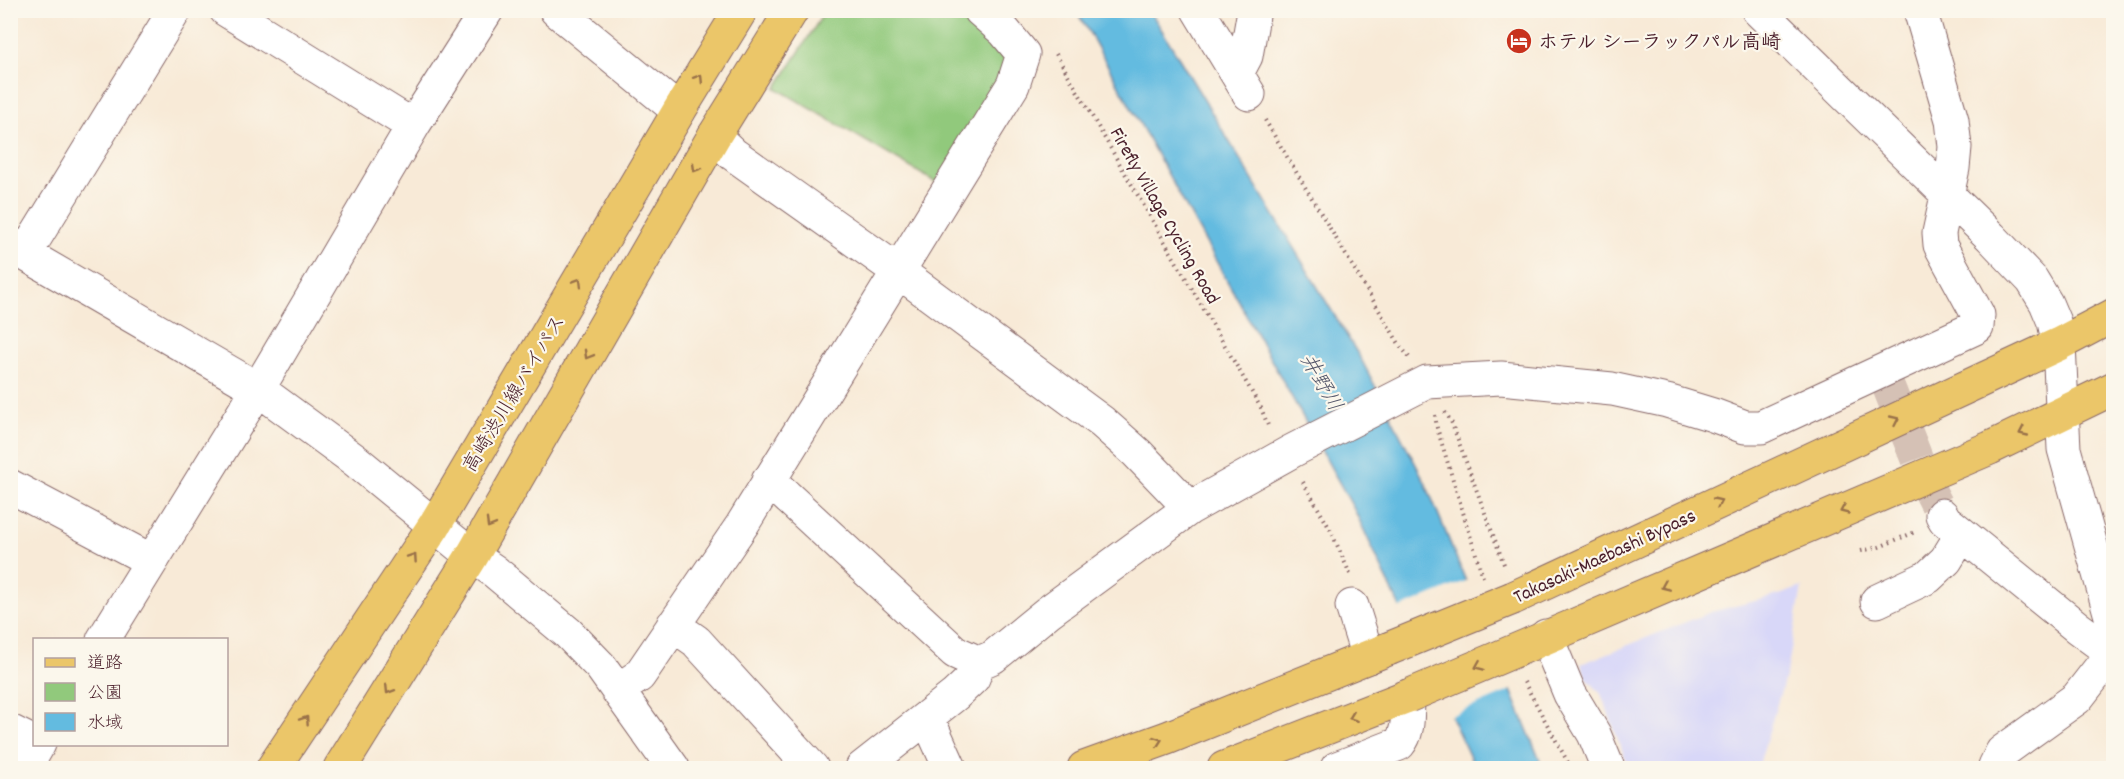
<svg xmlns="http://www.w3.org/2000/svg" width="2124" height="779" viewBox="0 0 2124 779" font-family="Dekko,'Klee One',sans-serif">
	<style>
		.built { fill: #d8d7f8 }
		.green { fill: #91c97c; stroke: #6e7454; stroke-width: 1.5 }
		.water { fill: #63bbe0; stroke: #566d86; stroke-width: 1.5 }
		.pier { fill: #f8ead7 }
		.lines { fill: none; stroke-linecap: round; stroke-linejoin: round }
		.minor-tunnel { stroke: #d5c1b5; stroke-width: 33; stroke-dasharray: 33 16; stroke-linecap: butt }
		.minor-casing { stroke: #876667; stroke-width: 35 }
		.major-casing { stroke: #876667; stroke-width: 35 }
		.highway-casing { stroke: #876667; stroke-width: 35 }
		.path { stroke: #876667; stroke-width: 4; stroke-dasharray: 1.5 4.5; stroke-linecap: butt }
		.minor { stroke: #fff; stroke-width: 33 }
		.major { stroke: #ebc669; stroke-width: 33 }
		.highway { stroke: #ebc669; stroke-width: 33 }
		.highway-bridge-casing { stroke: #876667; stroke-width: 35; stroke-linecap: butt }
		.highway-bridge { stroke: #ebc669; stroke-width: 33 }
		.oneway { stroke: #9a724a }
		.labels { text-anchor: middle; stroke-width: 4.5; stroke-linejoin: round; paint-order: stroke }
		.poi-label { font-size: 20px; font-weight: bold; fill: #4a1f2b; stroke: #fbf7ec; text-anchor: start }
		.street-label { font-size: 20px; fill: #4a1f2b; stroke: #fbf7ec }
		.water-label { font-size: 21px; font-style: italic; fill: #53566a; stroke: #fbf7ec }
	</style>
	<rect width="100%" height="100%" fill="#fbf7ec"/>
	<filter id="ink" filterUnits="userSpaceOnUse"><feTurbulence type="fractalNoise" baseFrequency=".0167" numOctaves="2"/><feDisplacementMap in="SourceGraphic" scale="12" xChannelSelector="R" yChannelSelector="G"/><feConvolveMatrix kernelMatrix="1 2 1 2 8 2 1 2 1" color-interpolation-filters="sRGB"/></filter>
	<filter id="wash" filterUnits="userSpaceOnUse"><feTurbulence type="fractalNoise" baseFrequency=".008" numOctaves="4" result="noise"/><feDisplacementMap in="SourceGraphic" scale="24" xChannelSelector="R" yChannelSelector="G"/><feGaussianBlur stdDeviation="1.35" result="paint"/><feColorMatrix in="noise" values="0 0 0 0 0 0 0 0 0 0 0 0 0 0 0 0 0 1.4 0 .05"/><feComposite in="paint" operator="in"/></filter>
	<g filter="url(#wash)">
		<rect width="100%" height="100%" fill="#f8ead7"/>
		<!-- built -->
		<path class="built" d="M 1802,587 L 1788,667 L 1758,768 L 1629,768 L 1601,694 L 1586,677 L 1581,664 L 1711,612 L 1779,595 Z"/>
		<!-- green -->
		<path class="green" d="M 825,11 L 957,11 L 1009,57 L 1002,82 L 940,185 L 776,88 Z"/>
		<!-- water -->
		<path class="water" d="M 1076,11 L 1150,11 L 1163,32 L 1361,359 L 1425,482 L 1543,768 L 1475,768 L 1355,511 L 1089,32 Z"/>
		<!-- pier -->
		<path class="pier" d="M 1468,580 L 1514,689 L 1448,717 L 1398,609 Z"/>
	</g>
	<g filter="url(#ink)">
		<g class="lines">
			<!-- minor-tunnel -->
			<path class="minor-tunnel" d="M 1887,383 L 1927,485 L 1942,515"/>
			<!-- minor casing -->
			<g class="minor-casing">
				<path id="minor" d="M 226,10 L 413,126
					M 556,10 L 679,111
					M 1198,10 L 1249,94
					M 1758,10 L 1991,237 L 2032,280 L 2046,303 L 2054,322 L 2059,344 L 2064,449 L 2114,627
					M 1237,73 L 1246,56 L 1254,10
					M 714,136 L 733,154 L 898,271 L 1102,422 L 1137,453 L 1190,508
					M 10,243 L 25,254 L 258,389 L 356,461 L 472,556 L 494,571 L 568,633 L 601,667 L 673,768
					M 25,254 L 175,10
					M 768,481 L 781,491 L 955,652 L 979,663 L 993,657 L 1048,612 L 1190,508 L 1292,451 L 1427,382 L 1501,378 L 1612,389 L 1667,401 L 1713,415 L 1745,427 L 1761,427 L 1977,327 L 1978,315 L 1940,245 L 1939,233 L 1953,168 L 1955,147 L 1952,120 L 1920,10
					M 10,486 L 150,560
					M 1942,515 L 1945,520 L 2078,628 L 2112,653 L 2077,698 L 2002,752 L 1995,766 L 1997,768
					M 1877,601 L 1928,577 L 1946,560 L 1962,534
					M 1352,606 L 1368,657
					M 673,625 L 696,641 L 812,768
					M 1546,636 L 1570,694 L 1594,734 L 1608,768
					M 103,640 L 258,389 L 413,126 L 487,10
					M 618,690 L 639,676 L 742,525 L 1013,85 L 1023,54 L 1004,31 L 980,10
					M 927,717 L 950,768
					M 10,731 L 34,743
					M 25,768 L 39,744
					M 862,768 L 955,695 L 973,678 L 979,663
					M 1337,768 L 1399,744 C 1410,731 1407,712 1408,696"/>
			</g>
			<!-- major casing -->
			<g class="major-casing">
				<path id="major" d="M 273,768 L 434,526 L 679,111 L 741,10
					M 340,768 L 472,556 L 714,136 L 792,10"/>
			</g>
			<!-- highway casing -->
			<g class="highway-casing">
				<path id="highway" d="M 1513,598 L 2059,344 L 2114,315
					M 1533,643 L 1990,448 L 2114,388
					M 1084,768 L 1167,738 L 1388,649
					M 1224,768 L 1408,696"/>
			</g>
			<!-- path -->
			<path class="path" d="M 1056,54 L 1261,408 L 1269,428
				M 1265,120 L 1401,347 L 1409,357
				M 1445,412 L 1451,421 L 1505,567
				M 1435,415 L 1437,428 L 1483,577
				M 1303,482 L 1330,529 L 1350,574
				M 1861,551 L 1879,547 L 1915,532
				M 1524,682 L 1571,768"/>
			<!-- minor -->
			<use href="#minor" class="minor"/>
			<!-- major -->
			<use href="#major" class="major"/>
			<!-- highway -->
			<use href="#highway" class="highway"/>
			<!-- highway-bridge casing -->
			<g class="highway-bridge-casing">
				<path id="highway-bridge" d="M 1388,649 L 1513,598
					M 1408,696 L 1533,643"/>
			</g>
			<!-- highway-bridge -->
			<use href="#highway-bridge" class="highway-bridge"/>
		</g>
		<!-- one-way arrows -->
		<defs><path id="oneway-chevron" d="M-2-3.5L2.5 0L-2 3.5" fill="none" stroke-width="1.6" stroke-linecap="round" stroke-linejoin="round" transform="scale(1.5)"/></defs>
		<g class="oneway">
			<use href="#oneway-chevron" transform="translate(699 78) rotate(-58)"/>
			<use href="#oneway-chevron" transform="translate(696 168) rotate(120)"/>
			<use href="#oneway-chevron" transform="translate(578 282) rotate(-59)"/>
			<use href="#oneway-chevron" transform="translate(588 355) rotate(120)"/>
			<use href="#oneway-chevron" transform="translate(1895 420) rotate(-25)"/>
			<use href="#oneway-chevron" transform="translate(2023 432) rotate(155)"/>
			<use href="#oneway-chevron" transform="translate(1718 502) rotate(-25)"/>
			<use href="#oneway-chevron" transform="translate(1844 510) rotate(157)"/>
			<use href="#oneway-chevron" transform="translate(490 524) rotate(120)"/>
			<use href="#oneway-chevron" transform="translate(413 557) rotate(-56)"/>
			<use href="#oneway-chevron" transform="translate(1665 586) rotate(157)"/>
			<use href="#oneway-chevron" transform="translate(1479 666) rotate(157)"/>
			<use href="#oneway-chevron" transform="translate(389 690) rotate(122)"/>
			<use href="#oneway-chevron" transform="translate(1353 717) rotate(159)"/>
			<use href="#oneway-chevron" transform="translate(305 720) rotate(-56)"/>
			<use href="#oneway-chevron" transform="translate(1158 741) rotate(-20)"/>
		</g>
	</g>
	<!-- icons -->
	<defs>
		<g id="hotel-disc" transform="scale(1.35)"><circle r="9.5" fill="#c8321e" stroke="#fbf7ec"/><path d="M-6-4.5h1.5V1H6V5H4.5V3h-9V5H-6ZM-4 0a1.8 1.8 0 1 1 3.6 0ZM.5 0V-2.5h3Q6-2.5 6 0Z" fill="#fff"/></g>
	</defs>
	<g fill-rule="evenodd">
		<use href="#hotel-disc" x="1519" y="41"/>
	</g>
	<g class="labels">
		<!-- poi labels -->
		<g class="poi-label">
			<text x="1538" y="48">ホテル シーラックパル高崎</text>
		</g>
		<!-- street labels -->
		<g class="street-label">
			<text transform="translate(1166 215) rotate(60)" y="7">Firefly Village Cycling Road</text>
			<text transform="translate(513 393) rotate(-59)" y="7">高崎渋川線バイパス</text>
			<text transform="translate(1604 555) rotate(-25)" y="7">Takasaki-Maebashi Bypass</text>
		</g>
		<!-- water labels -->
		<g class="water-label">
			<text transform="translate(1322 382) rotate(60)" y="7">井野川</text>
		</g>
	</g>
	<!-- margin -->
	<rect width="2124" height="779" fill="none" stroke="#fbf7ec" stroke-width="36"/>
	<!-- legend -->
	<rect x="33" y="638" width="195" height="108" fill="#fbf7ec" stroke="#b4a19f" stroke-width="1.5"/>
	<rect x="45" y="658" width="30" height="9" fill="#ebc669" stroke="#b4a19f" stroke-width="1.5"/>
	<text x="87" y="668" font-size="18" fill="#4a1f2b">道路</text>
	<rect x="45" y="683" width="30" height="18" fill="#91c97c" stroke="#b4a19f" stroke-width="1.5"/>
	<text x="87" y="698" font-size="18" fill="#4a1f2b">公園</text>
	<rect x="45" y="713" width="30" height="18" fill="#63bbe0" stroke="#b4a19f" stroke-width="1.5"/>
	<text x="87" y="728" font-size="18" fill="#4a1f2b">水域</text>
</svg>
